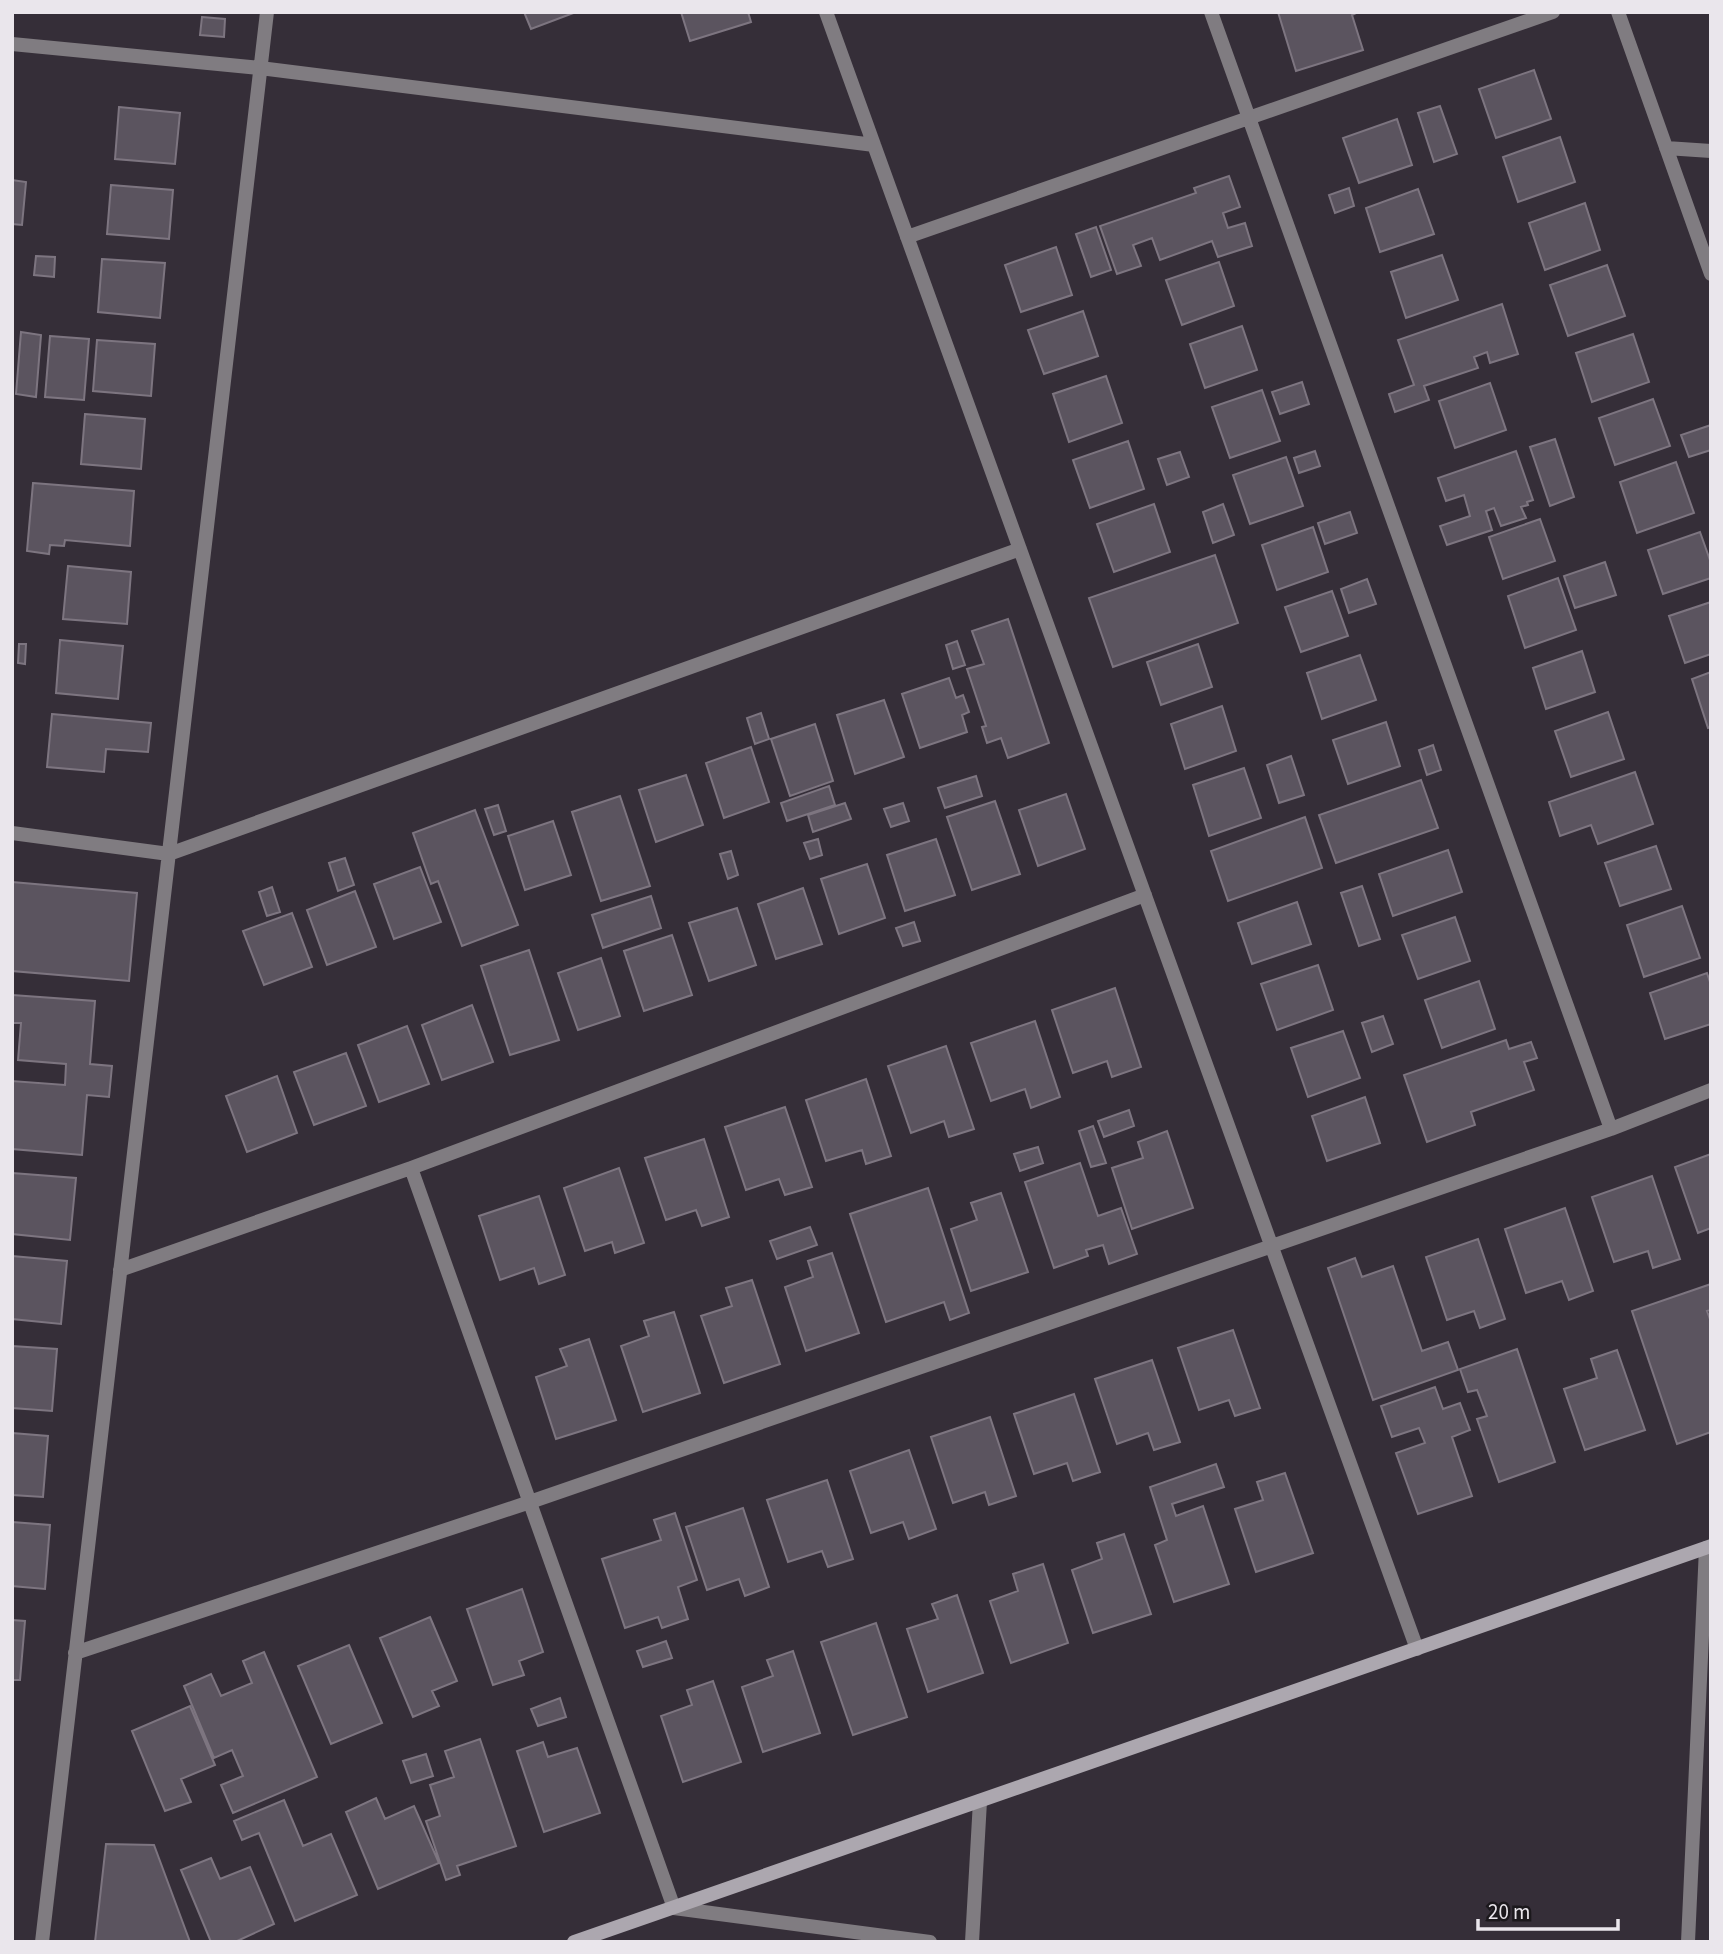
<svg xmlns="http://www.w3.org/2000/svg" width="1723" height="1954" viewBox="0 0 1723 1954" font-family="'Source Sans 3',sans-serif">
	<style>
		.building { fill: #5b545f; stroke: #7d7580; stroke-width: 2 }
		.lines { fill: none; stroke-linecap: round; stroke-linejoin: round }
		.street { stroke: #807c81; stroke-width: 14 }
		.secondary { stroke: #aca7af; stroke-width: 14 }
	</style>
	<rect width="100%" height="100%" fill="#352e38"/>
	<!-- building -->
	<path class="building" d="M 524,12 L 576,12 L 531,29 Z
		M 681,12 L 748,12 L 751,22 L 690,41 Z
		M 1278,12 L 1358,12 L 1352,15 L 1363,50 L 1296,71 Z
		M 202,17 L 225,19 L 224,37 L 200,35 Z
		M 1534,70 L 1551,119 L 1496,138 L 1479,89 Z
		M 1440,106 L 1457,154 L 1434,162 L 1418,113 Z
		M 119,107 L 180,113 L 175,164 L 115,159 Z
		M 1397,119 L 1412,165 L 1359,183 L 1343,138 Z
		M 1560,137 L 1575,182 L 1518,202 L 1503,157 Z
		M 1229,176 L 1240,207 L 1223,213 L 1228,228 L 1245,223 L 1252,246 L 1218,257 L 1212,241 L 1160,260 L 1152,238 L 1133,245 L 1141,266 L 1117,274 L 1100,226 L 1196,193 L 1194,188 Z
		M 12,180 L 26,182 L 22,225 L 12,224 Z
		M 111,185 L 173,190 L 169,239 L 107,234 Z
		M 1349,188 L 1354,206 L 1335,213 L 1329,195 Z
		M 1418,189 L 1434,234 L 1380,252 L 1366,208 Z
		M 1585,203 L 1600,250 L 1545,270 L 1529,223 Z
		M 1096,227 L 1111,270 L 1091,277 L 1076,234 Z
		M 1056,247 L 1072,295 L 1021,312 L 1005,265 Z
		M 1442,255 L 1458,300 L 1406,318 L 1391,272 Z
		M 36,256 L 55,257 L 54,277 L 34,275 Z
		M 102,259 L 165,263 L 160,318 L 98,312 Z
		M 1219,262 L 1234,306 L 1182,325 L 1166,280 Z
		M 1607,265 L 1625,316 L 1568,336 L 1550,285 Z
		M 1502,304 L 1518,354 L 1490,363 L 1487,352 L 1474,357 L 1478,368 L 1424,386 L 1429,400 L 1395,412 L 1389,394 L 1414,385 L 1398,340 Z
		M 1083,311 L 1098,356 L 1044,374 L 1028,330 Z
		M 1242,326 L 1257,370 L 1205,388 L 1190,344 Z
		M 21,332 L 41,335 L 36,397 L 16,394 Z
		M 1633,334 L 1649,382 L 1592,402 L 1576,353 Z
		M 50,336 L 89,339 L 84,400 L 45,397 Z
		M 97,340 L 155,344 L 151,396 L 93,391 Z
		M 1106,376 L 1122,423 L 1069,442 L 1053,394 Z
		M 1302,382 L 1309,404 L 1280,414 L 1272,392 Z
		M 1490,383 L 1506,430 L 1455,448 L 1439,401 Z
		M 1262,390 L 1280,441 L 1230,458 L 1212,407 Z
		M 1653,399 L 1670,446 L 1615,465 L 1599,418 Z
		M 85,414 L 145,419 L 141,469 L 81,464 Z
		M 1711,425 L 1711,450 L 1689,457 L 1681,435 Z
		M 1555,439 L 1574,497 L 1550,506 L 1530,447 Z
		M 1128,441 L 1144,489 L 1090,508 L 1073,460 Z
		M 1315,451 L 1320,466 L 1299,473 L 1294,458 Z
		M 1516,451 L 1533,500 L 1527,502 L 1528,505 L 1521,507 L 1526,518 L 1501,526 L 1494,508 L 1486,511 L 1492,530 L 1447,545 L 1440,526 L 1470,516 L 1464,495 L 1446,501 L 1438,478 Z
		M 1180,452 L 1189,477 L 1167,485 L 1158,459 Z
		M 1286,457 L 1303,506 L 1250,524 L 1233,475 Z
		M 1676,462 L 1694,513 L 1637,533 L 1620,482 Z
		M 33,483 L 134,491 L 130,546 L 65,540 L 64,546 L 50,545 L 49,554 L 27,551 Z
		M 1154,504 L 1170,552 L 1114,572 L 1097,524 Z
		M 1223,504 L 1234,535 L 1213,543 L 1203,512 Z
		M 1350,512 L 1357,533 L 1325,544 L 1318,523 Z
		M 1540,519 L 1555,561 L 1503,579 L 1489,537 Z
		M 1313,527 L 1328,572 L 1277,590 L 1262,545 Z
		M 1700,532 L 1711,563 L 1711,578 L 1663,594 L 1648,550 Z
		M 1215,555 L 1238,623 L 1113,667 L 1089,598 Z
		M 1605,562 L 1616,595 L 1575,608 L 1564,576 Z
		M 68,566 L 131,572 L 127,624 L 63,619 Z
		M 1558,578 L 1576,630 L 1525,648 L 1508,596 Z
		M 1367,579 L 1376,604 L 1349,613 L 1341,589 Z
		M 1332,591 L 1348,636 L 1301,652 L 1285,607 Z
		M 1711,602 L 1711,654 L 1685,663 L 1669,616 Z
		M 1008,619 L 1049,743 L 1008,758 L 1001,738 L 987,743 L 982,727 L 986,726 L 967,669 L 984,664 L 972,631 Z
		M 60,640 L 123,646 L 118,699 L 56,693 Z
		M 957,641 L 965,665 L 953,669 L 946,645 Z
		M 19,644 L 26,644 L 25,664 L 18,663 Z
		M 1198,644 L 1212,687 L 1161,705 L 1147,662 Z
		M 1582,651 L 1595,692 L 1546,709 L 1533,668 Z
		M 1360,655 L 1376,700 L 1322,719 L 1307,673 Z
		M 1711,672 L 1711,727 L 1708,728 L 1692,679 Z
		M 949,678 L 956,698 L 963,695 L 969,712 L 962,715 L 967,732 L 920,748 L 902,694 Z
		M 884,700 L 904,757 L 855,774 L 837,715 Z
		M 1222,706 L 1236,751 L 1185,769 L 1171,724 Z
		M 1608,712 L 1624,759 L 1571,777 L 1555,731 Z
		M 761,713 L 769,739 L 755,744 L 747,718 Z
		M 52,714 L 151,723 L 148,752 L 106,749 L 104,772 L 47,767 Z
		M 1386,722 L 1400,766 L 1348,784 L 1333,740 Z
		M 815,724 L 833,781 L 790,796 L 771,739 Z
		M 1433,745 L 1441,770 L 1427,775 L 1419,750 Z
		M 751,747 L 769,802 L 724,818 L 706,763 Z
		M 1291,756 L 1304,795 L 1279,803 L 1267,765 Z
		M 1244,768 L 1261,818 L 1209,836 L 1193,785 Z
		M 1635,772 L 1653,824 L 1598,844 L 1591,825 L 1560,836 L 1549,802 Z
		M 686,775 L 703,825 L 656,842 L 639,790 Z
		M 976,776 L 982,796 L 945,808 L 938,788 Z
		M 1421,780 L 1438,828 L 1336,863 L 1319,815 Z
		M 829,786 L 835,805 L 787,821 L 781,803 Z
		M 1066,794 L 1085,849 L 1038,866 L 1019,810 Z
		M 620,796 L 650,886 L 601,901 L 572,812 Z
		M 995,801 L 1020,874 L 972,890 L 947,817 Z
		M 845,803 L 851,819 L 813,832 L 808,815 Z
		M 903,803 L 909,821 L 891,827 L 884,809 Z
		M 498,805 L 506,831 L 494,835 L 485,809 Z
		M 475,810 L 518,925 L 462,946 L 438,881 L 431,884 L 413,833 Z
		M 1305,817 L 1322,868 L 1228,901 L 1211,851 Z
		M 553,821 L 571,875 L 525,890 L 508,836 Z
		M 818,839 L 822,855 L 810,859 L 804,843 Z
		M 936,839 L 955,895 L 905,911 L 887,855 Z
		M 1656,846 L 1671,889 L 1620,906 L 1605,863 Z
		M 1448,850 L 1462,892 L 1393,916 L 1379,874 Z
		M 731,851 L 738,875 L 728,879 L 720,854 Z
		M 345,858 L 354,885 L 338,891 L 329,863 Z
		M 867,864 L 885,918 L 839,934 L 821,879 Z
		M 420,867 L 441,922 L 394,939 L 374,884 Z
		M 12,882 L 137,893 L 129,981 L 12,971 Z
		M 1362,886 L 1380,939 L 1359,946 L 1341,893 Z
		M 272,887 L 280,912 L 267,916 L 259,892 Z
		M 803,888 L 822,944 L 776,959 L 758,904 Z
		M 355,891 L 376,947 L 327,965 L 307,910 Z
		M 651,896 L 661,928 L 603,948 L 592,915 Z
		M 1297,902 L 1311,944 L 1252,964 L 1238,923 Z
		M 1682,906 L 1700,958 L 1644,977 L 1627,925 Z
		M 737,908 L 756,965 L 709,981 L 689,923 Z
		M 292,913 L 312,967 L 264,985 L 243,931 Z
		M 1455,917 L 1470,961 L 1418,979 L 1402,935 Z
		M 914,922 L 920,941 L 903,946 L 896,928 Z
		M 672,935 L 692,995 L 644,1011 L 624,951 Z
		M 529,950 L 559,1040 L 510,1055 L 481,966 Z
		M 601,958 L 620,1016 L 578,1030 L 558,973 Z
		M 1318,965 L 1333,1010 L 1277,1030 L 1261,984 Z
		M 1707,973 L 1711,985 L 1711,1024 L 1665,1039 L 1650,993 Z
		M 1479,981 L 1495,1029 L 1442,1048 L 1425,1000 Z
		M 1115,988 L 1141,1067 L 1112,1077 L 1107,1061 L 1073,1073 L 1052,1010 Z
		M 12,995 L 95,1001 L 90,1064 L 112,1066 L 109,1097 L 87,1095 L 82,1155 L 12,1149 L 12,1081 L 65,1085 L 66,1064 L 18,1060 L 21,1023 L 12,1023 Z
		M 472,1005 L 493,1062 L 442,1080 L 422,1025 Z
		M 1383,1016 L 1393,1044 L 1372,1052 L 1362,1023 Z
		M 1035,1021 L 1060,1097 L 1031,1108 L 1025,1089 L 991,1101 L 971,1043 Z
		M 407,1026 L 429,1084 L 379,1102 L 358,1045 Z
		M 1343,1031 L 1360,1078 L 1308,1097 L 1291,1048 Z
		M 1506,1040 L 1509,1049 L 1531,1042 L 1537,1058 L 1524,1062 L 1534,1090 L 1471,1112 L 1475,1125 L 1427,1142 L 1404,1075 Z
		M 946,1046 L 974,1129 L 949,1137 L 944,1121 L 911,1133 L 888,1066 Z
		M 346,1053 L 366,1106 L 314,1125 L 294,1072 Z
		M 277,1076 L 297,1133 L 247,1152 L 226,1096 Z
		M 866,1079 L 891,1156 L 866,1164 L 862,1150 L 826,1161 L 806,1100 Z
		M 1365,1097 L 1380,1143 L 1327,1161 L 1312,1116 Z
		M 785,1107 L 812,1187 L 785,1195 L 779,1179 L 746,1190 L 725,1127 Z
		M 1129,1110 L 1134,1126 L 1104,1137 L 1098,1121 Z
		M 1093,1126 L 1106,1163 L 1091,1167 L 1079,1131 Z
		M 1167,1131 L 1193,1208 L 1132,1229 L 1112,1168 L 1143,1158 L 1138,1142 Z
		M 704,1139 L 729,1217 L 702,1226 L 696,1210 L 666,1220 L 645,1158 Z
		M 1038,1147 L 1043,1163 L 1020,1171 L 1014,1154 Z
		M 1711,1154 L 1711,1228 L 1698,1233 L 1675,1167 Z
		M 1080,1163 L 1098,1216 L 1121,1208 L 1137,1254 L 1109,1264 L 1103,1245 L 1086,1250 L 1088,1256 L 1054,1268 L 1025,1182 Z
		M 619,1168 L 644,1243 L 615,1253 L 612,1242 L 585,1251 L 564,1188 Z
		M 12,1173 L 76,1178 L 70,1240 L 12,1234 Z
		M 1652,1176 L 1680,1259 L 1653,1268 L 1648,1251 L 1614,1262 L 1592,1197 Z
		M 928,1188 L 969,1313 L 950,1320 L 944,1302 L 886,1322 L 850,1214 Z
		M 1001,1193 L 1028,1272 L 971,1291 L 951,1229 L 977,1220 L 971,1203 Z
		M 539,1196 L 565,1275 L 539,1284 L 534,1268 L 500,1280 L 479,1216 Z
		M 1565,1208 L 1593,1291 L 1569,1300 L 1562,1281 L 1526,1293 L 1505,1229 Z
		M 810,1227 L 817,1245 L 777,1259 L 770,1241 Z
		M 1478,1239 L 1505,1319 L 1480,1328 L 1474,1311 L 1447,1320 L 1426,1257 Z
		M 832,1253 L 859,1333 L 806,1351 L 785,1287 L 813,1277 L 808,1261 Z
		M 12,1256 L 67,1261 L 61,1324 L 12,1319 Z
		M 1355,1258 L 1362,1277 L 1393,1266 L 1422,1351 L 1448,1342 L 1458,1370 L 1373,1400 L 1328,1268 Z
		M 752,1280 L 780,1364 L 724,1383 L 701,1316 L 732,1306 L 726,1288 Z
		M 1711,1284 L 1711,1310 L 1707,1311 L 1711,1322 L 1711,1432 L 1677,1444 L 1632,1311 Z
		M 674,1312 L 700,1393 L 643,1412 L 621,1346 L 649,1336 L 644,1321 Z
		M 1233,1330 L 1260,1408 L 1235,1416 L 1229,1400 L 1199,1410 L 1178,1348 Z
		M 589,1339 L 616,1420 L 556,1439 L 536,1377 L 567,1366 L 560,1349 Z
		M 12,1346 L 57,1349 L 52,1411 L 12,1408 Z
		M 1517,1349 L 1555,1462 L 1499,1482 L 1477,1419 L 1487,1416 L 1477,1390 L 1468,1392 L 1460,1369 Z
		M 1617,1350 L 1645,1430 L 1585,1450 L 1564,1389 L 1597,1378 L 1591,1359 Z
		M 1152,1360 L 1180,1442 L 1154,1450 L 1148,1433 L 1117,1444 L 1095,1379 Z
		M 1435,1387 L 1443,1409 L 1460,1403 L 1470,1430 L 1452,1437 L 1472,1496 L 1418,1514 L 1396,1453 L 1425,1443 L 1419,1428 L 1392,1437 L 1381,1406 Z
		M 1074,1394 L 1100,1472 L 1073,1481 L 1067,1463 L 1034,1474 L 1014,1414 Z
		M 990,1417 L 1016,1496 L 989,1505 L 985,1492 L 953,1503 L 931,1437 Z
		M 12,1433 L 48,1436 L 43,1497 L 12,1495 Z
		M 909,1450 L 936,1529 L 909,1539 L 903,1522 L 871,1533 L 850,1471 Z
		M 1216,1464 L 1224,1487 L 1172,1504 L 1176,1516 L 1203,1506 L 1229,1584 L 1174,1602 L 1155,1545 L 1167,1540 L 1150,1487 Z
		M 1285,1473 L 1313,1553 L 1256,1572 L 1235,1509 L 1263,1500 L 1257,1482 Z
		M 827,1480 L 853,1559 L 828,1567 L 822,1551 L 788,1562 L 767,1500 Z
		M 743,1508 L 769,1587 L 745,1596 L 739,1579 L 707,1590 L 686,1527 Z
		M 675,1513 L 697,1580 L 678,1587 L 688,1619 L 662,1628 L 658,1617 L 625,1628 L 602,1559 L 661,1540 L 654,1520 Z
		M 12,1522 L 50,1525 L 45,1589 L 12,1586 Z
		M 1124,1534 L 1151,1614 L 1093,1633 L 1072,1570 L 1102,1559 L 1097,1543 Z
		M 1043,1564 L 1068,1643 L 1011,1663 L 990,1601 L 1018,1591 L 1013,1574 Z
		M 522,1589 L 543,1652 L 519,1661 L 524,1675 L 493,1685 L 467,1609 Z
		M 957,1595 L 983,1673 L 928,1692 L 907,1629 L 938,1619 L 932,1604 Z
		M 430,1617 L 457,1681 L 432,1691 L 439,1706 L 413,1717 L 380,1638 Z
		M 12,1620 L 25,1621 L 20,1680 L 12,1680 Z
		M 876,1623 L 907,1717 L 853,1735 L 821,1642 Z
		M 666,1641 L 672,1658 L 643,1667 L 637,1651 Z
		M 349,1645 L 382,1723 L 331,1744 L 298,1666 Z
		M 793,1651 L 820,1733 L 763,1752 L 742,1687 L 773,1676 L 767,1660 Z
		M 264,1652 L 317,1777 L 233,1813 L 221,1785 L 243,1776 L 232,1750 L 214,1758 L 184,1686 L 211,1674 L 221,1696 L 252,1683 L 243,1661 Z
		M 713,1681 L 741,1762 L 683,1782 L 661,1716 L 692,1705 L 687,1690 Z
		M 560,1698 L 566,1717 L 538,1726 L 531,1709 Z
		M 190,1706 L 215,1765 L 181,1779 L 191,1802 L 165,1811 L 132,1731 Z
		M 480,1739 L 516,1846 L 457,1866 L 460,1875 L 446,1880 L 426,1821 L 440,1816 L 430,1785 L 454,1777 L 445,1751 Z
		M 543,1742 L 548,1757 L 577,1748 L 600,1813 L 544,1832 L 517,1751 Z
		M 426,1754 L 433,1776 L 411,1783 L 403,1761 Z
		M 376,1798 L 385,1819 L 414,1806 L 439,1863 L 378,1889 L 346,1812 Z
		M 284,1800 L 303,1846 L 331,1834 L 357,1895 L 295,1921 L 259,1833 L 242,1840 L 234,1821 Z
		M 106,1844 L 154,1845 L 190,1942 L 95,1942 Z
		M 211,1858 L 220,1879 L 250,1867 L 274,1924 L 235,1942 L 211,1942 L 181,1870 Z"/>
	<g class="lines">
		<!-- street -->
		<path class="street" d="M 826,12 L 1417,1649
			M 1211,12 L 1611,1129
			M 1618,12 L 1711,274
			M 12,44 L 260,68 L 874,145
			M 1666,148 L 1711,151
			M 907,237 L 1553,12
			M 12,833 L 169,854 L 1020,549
			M 411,1168 L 674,1908 L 930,1942
			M 120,1270 L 411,1168 L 1145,895
			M 75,1653 L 530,1502 L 1611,1129 L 1711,1090
			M 42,1942 L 267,12
			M 972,1942 L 980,1801
			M 1688,1942 L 1706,1548"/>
		<!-- secondary -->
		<path class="secondary" d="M 574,1942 L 1711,1546"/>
	</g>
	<!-- border -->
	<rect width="1723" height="1954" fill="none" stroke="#eae6ec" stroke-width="28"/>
	<!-- scale -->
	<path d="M1478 1919v10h140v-10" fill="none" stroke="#eae6ec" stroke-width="3.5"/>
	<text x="1488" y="1919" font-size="21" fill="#eae6ec" stroke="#1b181c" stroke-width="5" paint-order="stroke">20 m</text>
</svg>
